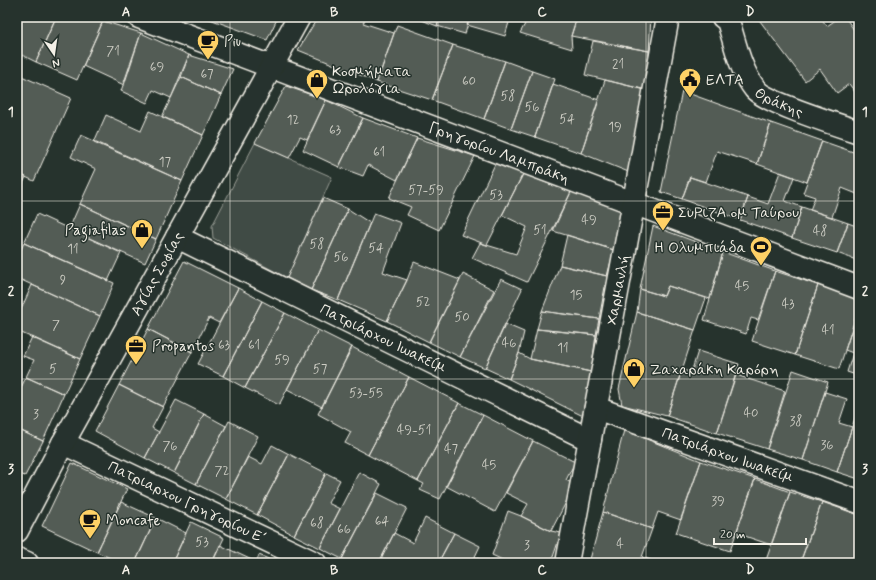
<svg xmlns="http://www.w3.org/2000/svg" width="876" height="580" viewBox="0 0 876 580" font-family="Mynerve,sans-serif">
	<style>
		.green { fill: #414b45; stroke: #9a9e96 }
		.building { fill: #525c55; stroke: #f4f1e8 }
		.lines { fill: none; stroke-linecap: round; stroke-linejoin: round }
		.street-casing { stroke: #f4f1e8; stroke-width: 25 }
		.secondary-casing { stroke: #f4f1e8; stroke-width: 25 }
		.primary-casing { stroke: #f4f1e8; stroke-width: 25 }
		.street { stroke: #26332d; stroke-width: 22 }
		.secondary { stroke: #26332d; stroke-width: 22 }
		.primary { stroke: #26332d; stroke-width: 22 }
		.grid { fill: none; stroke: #f4f1e8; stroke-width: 1; stroke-opacity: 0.55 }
		.labels { text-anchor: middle; stroke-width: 3; stroke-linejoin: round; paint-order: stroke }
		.number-label { font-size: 13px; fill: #ccccc3 }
		.poi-label { font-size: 15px; fill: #f4f1e8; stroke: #26332d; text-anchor: start }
		.street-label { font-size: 15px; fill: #f4f1e8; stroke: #26332d }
		.neatline { fill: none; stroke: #f4f1e8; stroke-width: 1.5 }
		.grid-label { font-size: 13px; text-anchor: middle; font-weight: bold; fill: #f4f1e8 }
	</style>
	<rect width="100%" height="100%" fill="#26332d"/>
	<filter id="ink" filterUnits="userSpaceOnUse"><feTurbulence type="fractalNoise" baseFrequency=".025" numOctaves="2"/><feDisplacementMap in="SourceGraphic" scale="8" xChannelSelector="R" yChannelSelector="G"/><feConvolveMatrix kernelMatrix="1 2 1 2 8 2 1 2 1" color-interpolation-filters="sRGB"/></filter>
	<g filter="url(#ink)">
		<!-- green -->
		<path class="green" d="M 255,143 L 332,177 L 287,278 L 213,238 L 212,226 Z"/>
		<!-- building -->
		<path class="building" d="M 17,17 L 56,17 L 36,62 L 22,55 L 17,67 Z
			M 56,17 L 92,17 L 103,21 L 77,80 L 36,62 Z
			M 204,17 L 278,17 L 267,40 Z
			M 318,17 L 367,17 L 363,23 L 394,33 L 377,82 L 298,50 Z
			M 414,17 L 440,17 L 437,26 Z
			M 440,17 L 470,17 L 465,34 L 437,26 Z
			M 470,17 L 577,17 L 571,36 L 572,49 L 520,33 L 525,24 L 510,19 L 505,36 L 467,25 Z
			M 577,17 L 651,17 L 649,51 L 571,36 Z
			M 757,17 L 820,17 L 827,26 L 840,17 L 845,17 L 859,37 L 859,97 L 849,84 L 837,93 L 820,69 L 805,81 Z
			M 103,21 L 141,33 L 124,85 L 83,66 Z
			M 397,25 L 453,45 L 432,100 L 377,82 Z
			M 141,33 L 189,55 L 171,98 L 153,90 L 147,103 L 121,91 Z
			M 593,41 L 649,51 L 646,90 L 585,75 Z
			M 453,45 L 505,61 L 484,119 L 432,100 Z
			M 189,55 L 233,69 L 221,95 L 181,77 Z
			M 505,61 L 532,71 L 511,129 L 484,119 Z
			M 532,71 L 555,79 L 535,137 L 511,129 Z
			M 17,74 L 71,98 L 34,181 L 17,173 Z
			M 181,77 L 221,95 L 203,135 L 162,117 Z
			M 605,80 L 646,90 L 631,173 L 581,153 Z
			M 553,84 L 599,100 L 581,153 L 535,137 Z
			M 286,86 L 326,100 L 307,140 L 300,137 L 289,158 L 255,143 Z
			M 682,91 L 771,123 L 757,164 L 717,151 L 706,182 L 690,177 L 682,199 L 661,192 Z
			M 326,100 L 363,118 L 339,167 L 303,150 Z
			M 150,111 L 203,135 L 182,181 L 94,142 L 106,115 L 141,131 Z
			M 363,118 L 417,138 L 397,180 L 368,165 L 363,176 L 339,167 Z
			M 771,123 L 822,141 L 807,182 L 757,164 Z
			M 81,135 L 182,181 L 156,239 L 80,204 L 96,169 L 71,157 Z
			M 417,138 L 475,156 L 439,230 L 407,215 L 411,207 L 389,198 Z
			M 822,141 L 859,154 L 859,189 L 857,194 L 842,188 L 832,217 L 810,210 L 815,197 L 803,193 Z
			M 496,162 L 523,174 L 487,245 L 461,235 Z
			M 780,172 L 794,177 L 785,201 L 802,207 L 792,238 L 740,220 L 748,197 L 768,204 Z
			M 17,173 L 26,177 L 17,196 Z
			M 523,174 L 571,192 L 527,282 L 472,258 L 480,243 L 516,254 L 527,227 L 502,215 Z
			M 690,177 L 748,197 L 740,220 L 682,199 Z
			M 571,192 L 622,207 L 614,250 L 553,231 Z
			M 323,198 L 348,209 L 311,290 L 287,278 Z
			M 80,204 L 156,239 L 145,263 L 69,229 Z
			M 802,207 L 848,223 L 837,253 L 792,238 Z
			M 348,209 L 370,223 L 338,300 L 311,290 Z
			M 374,213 L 401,223 L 383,272 L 407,280 L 387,321 L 338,300 Z
			M 37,214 L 121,253 L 108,281 L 24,243 Z
			M 848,223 L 859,227 L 859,261 L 837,253 Z
			M 653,226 L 723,252 L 710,299 L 668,286 L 664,296 L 640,289 Z
			M 567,235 L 614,250 L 607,276 L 560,265 Z
			M 24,243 L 114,283 L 100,316 L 17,278 L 17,258 Z
			M 723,252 L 775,271 L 758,320 L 751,318 L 746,334 L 704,320 Z
			M 184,261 L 238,288 L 219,323 L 209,318 L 192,352 L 148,329 Z
			M 414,262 L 460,280 L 429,342 L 387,321 L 407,280 Z
			M 560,265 L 607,276 L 599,319 L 542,311 Z
			M 775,271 L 818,285 L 795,355 L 752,341 Z
			M 463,274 L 494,290 L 460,357 L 429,342 Z
			M 501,279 L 522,289 L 485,368 L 460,357 Z
			M 32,285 L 100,316 L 80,359 L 17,331 L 17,318 Z
			M 818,285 L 859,299 L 859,307 L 839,369 L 795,355 Z
			M 668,286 L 706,298 L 695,330 L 637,312 L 640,289 L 664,296 Z
			M 238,288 L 262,301 L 223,376 L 198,364 Z
			M 262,301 L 285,313 L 245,388 L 223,376 Z
			M 859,307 L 859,376 L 847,372 L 853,353 L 845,350 Z
			M 542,311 L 599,319 L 596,335 L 537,329 Z
			M 637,312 L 695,330 L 667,416 L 622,405 L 619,389 Z
			M 285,313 L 318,330 L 279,405 L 245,388 Z
			M 505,324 L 524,332 L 519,353 L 509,379 L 485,368 Z
			M 148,329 L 192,352 L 163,407 L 119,385 Z
			M 537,329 L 596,335 L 591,372 L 530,359 Z
			M 318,330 L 352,347 L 322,407 L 287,389 Z
			M 32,337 L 80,359 L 64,394 L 26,377 L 34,360 L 23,356 Z
			M 352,347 L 409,377 L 368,455 L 345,443 L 351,432 L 318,414 Z
			M 698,351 L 739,364 L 717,433 L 667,416 L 682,369 L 691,373 Z
			M 519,353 L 530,359 L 591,372 L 585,417 L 509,379 Z
			M 793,370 L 828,382 L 803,460 L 767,449 Z
			M 736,375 L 785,391 L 767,449 L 717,433 Z
			M 26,377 L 64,394 L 43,441 L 17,429 L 17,396 Z
			M 409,377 L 459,403 L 418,481 L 368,455 Z
			M 119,385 L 163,407 L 152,428 L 159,432 L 145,458 L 95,431 Z
			M 825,392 L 847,399 L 839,423 L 852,427 L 837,472 L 803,460 Z
			M 176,400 L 204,414 L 174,473 L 145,458 Z
			M 459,403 L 483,415 L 440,499 L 420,490 L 424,484 L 418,481 Z
			M 204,414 L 226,426 L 196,484 L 174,473 Z
			M 483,415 L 533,441 L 495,512 L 446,486 Z
			M 856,415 L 859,416 L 859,479 L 837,472 Z
			M 229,421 L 258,436 L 226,499 L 196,484 Z
			M 17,429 L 43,441 L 25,476 L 17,473 Z
			M 624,430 L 701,461 L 681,520 L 658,512 L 652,529 L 603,512 Z
			M 533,441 L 575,462 L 566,480 L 575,485 L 551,531 L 521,516 L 528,504 L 506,493 Z
			M 272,445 L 289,454 L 257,515 L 226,499 L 248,457 L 262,464 Z
			M 289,454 L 326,473 L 294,535 L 257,515 Z
			M 701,461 L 755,479 L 730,551 L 676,533 Z
			M 72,463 L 127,489 L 97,552 L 42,526 Z
			M 359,472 L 381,484 L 342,559 L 320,548 Z
			M 326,473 L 340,480 L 328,503 L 340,509 L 320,548 L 294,535 Z
			M 755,479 L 790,492 L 771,545 L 736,533 Z
			M 790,492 L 822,502 L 800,563 L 789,559 L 787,563 L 765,563 Z
			M 377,493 L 407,508 L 379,563 L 350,563 L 342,559 Z
			M 121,502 L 156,518 L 135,563 L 121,563 L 97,552 Z
			M 822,502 L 859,515 L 859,563 L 800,563 Z
			M 508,511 L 521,516 L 551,531 L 561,533 L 551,563 L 509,563 L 492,555 Z
			M 603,512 L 652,529 L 642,557 L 651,560 L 650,563 L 589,563 Z
			M 156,518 L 186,533 L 172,563 L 135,563 Z
			M 425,518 L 454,533 L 438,563 L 379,563 L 394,533 L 413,543 Z
			M 191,522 L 224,538 L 212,563 L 172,563 Z
			M 454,533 L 480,546 L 472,563 L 438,563 Z
			M 220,545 L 256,562 L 256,563 L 212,563 Z
			M 259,555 L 278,563 L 256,563 Z
			M 475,557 L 487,563 L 472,563 Z"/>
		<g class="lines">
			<!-- street casing -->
			<g class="street-casing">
				<g id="street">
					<path id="s1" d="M 139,17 L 859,288"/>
					<path id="s2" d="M 723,17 L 728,21 C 735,43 740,70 755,89 C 763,101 841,126 859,132"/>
					<path id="s3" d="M 177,237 L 590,440"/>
					<path id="s4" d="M 596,408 L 859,502"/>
					<path id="s5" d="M 63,443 L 315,563"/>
					<path id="s6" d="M 567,563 L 668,17"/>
				</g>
			</g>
			<!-- secondary casing -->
			<g class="secondary-casing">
				<g id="secondary">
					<path id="s7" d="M 17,531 L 63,443 L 299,17"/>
				</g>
			</g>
			<!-- primary casing -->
			<g class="primary-casing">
				<path id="primary" d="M 17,559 L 27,563"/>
			</g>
			<!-- street -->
			<use href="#street" class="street"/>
			<!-- secondary -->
			<use href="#secondary" class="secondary"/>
			<!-- primary -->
			<use href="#primary" class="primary"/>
		</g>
	</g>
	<!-- grid -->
	<path class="grid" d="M 230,17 L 230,563M 438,17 L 438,563M 646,17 L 646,563M 17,201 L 859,201M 17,379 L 859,379"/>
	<!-- icons -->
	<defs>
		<g id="cafe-pin" transform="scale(1.15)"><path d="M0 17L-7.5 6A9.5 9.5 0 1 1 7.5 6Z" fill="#ffd166" stroke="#26332d"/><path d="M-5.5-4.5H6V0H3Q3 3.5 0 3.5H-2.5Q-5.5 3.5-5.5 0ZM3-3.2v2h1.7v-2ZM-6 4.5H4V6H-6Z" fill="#111"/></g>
		<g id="civic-pin" transform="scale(1.15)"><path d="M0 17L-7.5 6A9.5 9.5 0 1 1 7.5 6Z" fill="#ffd166" stroke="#26332d"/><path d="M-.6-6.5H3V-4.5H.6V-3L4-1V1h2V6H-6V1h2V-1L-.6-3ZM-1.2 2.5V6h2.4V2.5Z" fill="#111"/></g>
		<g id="shop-pin" transform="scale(1.15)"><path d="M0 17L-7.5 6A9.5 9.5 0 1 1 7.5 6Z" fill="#ffd166" stroke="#26332d"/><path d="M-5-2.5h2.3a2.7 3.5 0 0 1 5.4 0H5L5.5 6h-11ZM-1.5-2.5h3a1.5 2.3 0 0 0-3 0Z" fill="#111"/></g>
		<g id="office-pin" transform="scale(1.15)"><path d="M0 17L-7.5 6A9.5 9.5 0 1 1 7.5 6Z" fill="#ffd166" stroke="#26332d"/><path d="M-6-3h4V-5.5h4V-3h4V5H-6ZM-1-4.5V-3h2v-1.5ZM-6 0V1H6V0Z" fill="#111"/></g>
		<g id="stadium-pin" transform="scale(1.15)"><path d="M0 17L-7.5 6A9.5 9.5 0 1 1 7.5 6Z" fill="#ffd166" stroke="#26332d"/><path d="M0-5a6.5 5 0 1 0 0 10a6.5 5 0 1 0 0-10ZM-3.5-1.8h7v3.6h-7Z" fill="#111"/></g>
	</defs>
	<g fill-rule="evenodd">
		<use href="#cafe-pin" x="208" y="41"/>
		<use href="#civic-pin" x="690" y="79"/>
		<use href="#shop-pin" x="317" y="80"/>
		<use href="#office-pin" x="663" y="212"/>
		<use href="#shop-pin" x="142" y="230"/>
		<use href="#stadium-pin" x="761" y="247"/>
		<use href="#office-pin" x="136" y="346"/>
		<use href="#shop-pin" x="634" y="369"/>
		<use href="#cafe-pin" x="90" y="520"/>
	</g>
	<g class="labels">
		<!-- number labels -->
		<g class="number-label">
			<text x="113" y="55">71</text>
			<text x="618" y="68">21</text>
			<text x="157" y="71">69</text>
			<text x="207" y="78">67</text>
			<text x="469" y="85">60</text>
			<text x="508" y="100">58</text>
			<text x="532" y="111">56</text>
			<text x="567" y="123">54</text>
			<text x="293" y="124">12</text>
			<text x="615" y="131">19</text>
			<text x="335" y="134">63</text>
			<text x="379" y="156">61</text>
			<text x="165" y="166">17</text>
			<text x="426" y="194">57-59</text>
			<text x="496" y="199">53</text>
			<text x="589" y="224">49</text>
			<text x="540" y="234">51</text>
			<text x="820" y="235">48</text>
			<text x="317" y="248">58</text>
			<text x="376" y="252">54</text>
			<text x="73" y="253">11</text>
			<text x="341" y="261">56</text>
			<text x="63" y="284">9</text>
			<text x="742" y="290">45</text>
			<text x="576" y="299">15</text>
			<text x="423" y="306">52</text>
			<text x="788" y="308">43</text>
			<text x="462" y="321">50</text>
			<text x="56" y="329">7</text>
			<text x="828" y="334">41</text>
			<text x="509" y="347">46</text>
			<text x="224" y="349">63</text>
			<text x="254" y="349">61</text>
			<text x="563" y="352">11</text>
			<text x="282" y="364">59</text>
			<text x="53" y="373">5</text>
			<text x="320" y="373">57</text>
			<text x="366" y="397">53-55</text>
			<text x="751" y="417">40</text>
			<text x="36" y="418">3</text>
			<text x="796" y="425">38</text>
			<text x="414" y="434">49-51</text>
			<text x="827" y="449">36</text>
			<text x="170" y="450">76</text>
			<text x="451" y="453">47</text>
			<text x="489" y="469">45</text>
			<text x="222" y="475">72</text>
			<text x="718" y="505">39</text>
			<text x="382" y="525">64</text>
			<text x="317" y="527">68</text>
			<text x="344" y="533">66</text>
			<text x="202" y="546">53</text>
			<text x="620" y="548">4</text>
			<text x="527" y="549">3</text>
		</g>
		<!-- poi labels -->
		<g class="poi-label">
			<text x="224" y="46">Piu</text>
			<text x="332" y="76">Κοσμήματα<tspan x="332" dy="17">Ωρολόγια</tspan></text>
			<text x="706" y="84">ΕΛΤΑ</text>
			<text x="678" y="217">ΣυΡιζΑ ομ Ταύρου</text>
			<text x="126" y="235" text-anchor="end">Pagiafilas</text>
			<text x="746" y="252" text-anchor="end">Η Ολυμπιάδα</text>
			<text x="152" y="351">Propantos</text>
			<text x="650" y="374">Ζαχαράκη Καρόρη</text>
			<text x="106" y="525">Moncafe</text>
		</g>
		<!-- street labels -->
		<g class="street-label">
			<text dy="5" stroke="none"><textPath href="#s2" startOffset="108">Θράκης</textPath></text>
			<text dy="5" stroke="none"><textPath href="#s1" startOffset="385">Γρηγορίου Λαμπράκη</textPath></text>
			<text dy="5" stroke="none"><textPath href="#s7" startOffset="293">Αγίας Σοφίας</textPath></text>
			<text dy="5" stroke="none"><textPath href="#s6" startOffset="278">Χαρμανλή</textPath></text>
			<text dy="5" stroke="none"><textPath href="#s3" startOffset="230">Πατριάρχου Ιωακείμ</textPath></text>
			<text dy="5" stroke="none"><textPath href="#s4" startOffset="140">Πατριάρχου Ιωακείμ</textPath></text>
			<text dy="5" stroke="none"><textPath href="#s5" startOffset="140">Πατριαρχου Γρηγορίου Ε΄</textPath></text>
		</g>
	</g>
	<!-- margin -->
	<rect width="876" height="580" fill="none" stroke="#26332d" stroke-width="44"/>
	<!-- north arrow -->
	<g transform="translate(54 54) rotate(167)" stroke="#26332d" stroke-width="3" paint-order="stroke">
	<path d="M0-3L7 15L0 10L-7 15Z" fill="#f4f1e8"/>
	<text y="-6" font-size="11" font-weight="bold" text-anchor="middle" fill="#f4f1e8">N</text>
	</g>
	<!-- scale -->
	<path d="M714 538v6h92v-6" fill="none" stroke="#f4f1e8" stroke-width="2"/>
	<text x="720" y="538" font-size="12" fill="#f4f1e8" stroke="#26332d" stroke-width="3" paint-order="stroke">20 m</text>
	<rect x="22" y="22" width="832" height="536" class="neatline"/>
	<g class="grid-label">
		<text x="126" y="16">A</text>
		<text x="334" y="16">B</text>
		<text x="542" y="16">C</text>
		<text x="750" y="16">D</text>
		<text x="11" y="116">1</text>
		<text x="865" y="116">1</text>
		<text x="11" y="295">2</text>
		<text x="865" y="295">2</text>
		<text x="11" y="473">3</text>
		<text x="865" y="473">3</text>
		<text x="126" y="574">A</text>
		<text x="334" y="574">B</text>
		<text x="542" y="574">C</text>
		<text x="750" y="574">D</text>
	</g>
</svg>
